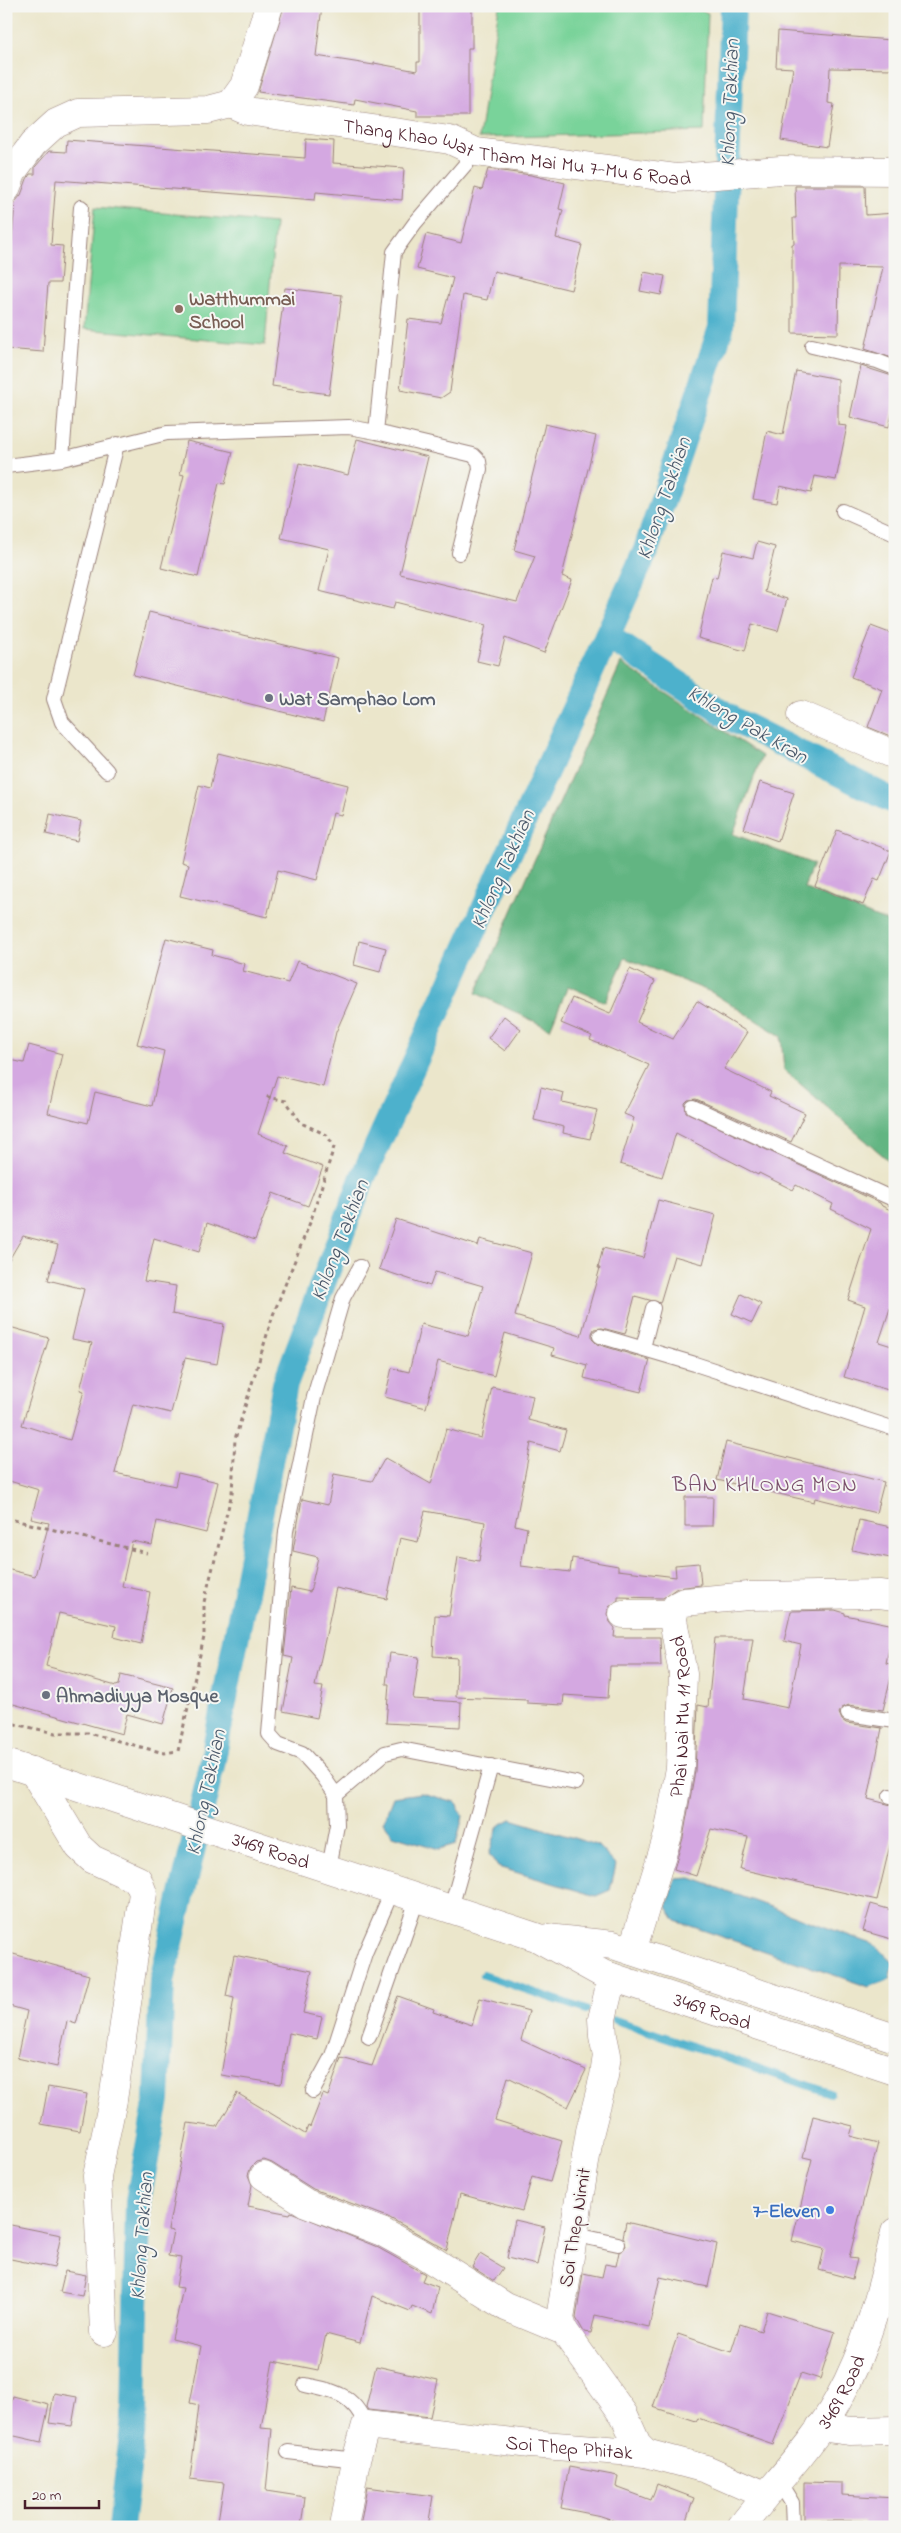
<svg xmlns="http://www.w3.org/2000/svg" width="901" height="2533" viewBox="0 0 901 2533" font-family="'Indie Flower',sans-serif">
	<style>
		.green { fill: #79d39a; stroke: #627962 }
		.forest { fill: #62b582; stroke: #566a56 }
		.water { fill: #4db1cc; stroke: #4c687c }
		.lines { fill: none; stroke-linecap: round; stroke-linejoin: round }
		.stream { stroke: #4db1cc; stroke-width: 8 }
		.canal { stroke: #4db1cc; stroke-width: 26 }
		.building { fill: #d4a8e1 }
		.lane-casing { stroke: #9a827b; stroke-width: 16 }
		.street-casing { stroke: #9a827b; stroke-width: 29 }
		.secondary-casing { stroke: #9a827b; stroke-width: 29 }
		.path { stroke: #9a827b; stroke-width: 3; stroke-dasharray: 4 4; stroke-linecap: butt }
		.lane { stroke: #fff; stroke-width: 14 }
		.street { stroke: #fff; stroke-width: 28 }
		.secondary { stroke: #fff; stroke-width: 28 }
		.education-dot { fill: #8d6e63; stroke: #f6f6f2; stroke-width: 2 }
		.worship-dot { fill: #6b7280; stroke: #f6f6f2; stroke-width: 2 }
		.shop-dot { fill: #3f7fe0; stroke: #f6f6f2; stroke-width: 2 }
		.labels { text-anchor: middle; stroke-width: 4; stroke-linejoin: round; paint-order: stroke }
		.street-label { font-size: 20px; fill: #4a1f2b; stroke: #f6f6f2 }
		.education-label { font-size: 20px; font-weight: bold; fill: #785e54; stroke: #f6f6f2; text-anchor: start }
		.worship-label { font-size: 20px; font-weight: bold; fill: #5b616d; stroke: #f6f6f2; text-anchor: start }
		.shop-label { font-size: 20px; font-weight: bold; fill: #366cbe; stroke: #f6f6f2; text-anchor: end }
		.water-label { font-size: 21px; font-style: italic; fill: #4b596b; stroke: #f6f6f2 }
		.quarter-label { font-size: 22px; letter-spacing: 1px; fill: #7a4f6b; stroke: #f6f6f2 }
	</style>
	<rect width="100%" height="100%" fill="#f6f6f2"/>
	<filter id="ink" filterUnits="userSpaceOnUse"><feTurbulence type="fractalNoise" baseFrequency=".02" numOctaves="2"/><feDisplacementMap in="SourceGraphic" scale="10" xChannelSelector="R" yChannelSelector="G"/><feConvolveMatrix kernelMatrix="1 2 1 2 8 2 1 2 1" color-interpolation-filters="sRGB"/></filter>
	<filter id="wash" filterUnits="userSpaceOnUse"><feTurbulence type="fractalNoise" baseFrequency=".0096" numOctaves="4" result="noise"/><feDisplacementMap in="SourceGraphic" scale="20" xChannelSelector="R" yChannelSelector="G"/><feGaussianBlur stdDeviation="1.12" result="paint"/><feColorMatrix in="noise" values="0 0 0 0 0 0 0 0 0 0 0 0 0 0 0 0 0 1.4 0 .05"/><feComposite in="paint" operator="in"/></filter>
	<g filter="url(#wash)">
		<rect width="100%" height="100%" fill="#ebe6cb"/>
		<!-- green -->
		<path class="green" d="M 499,6 L 687,6 L 708,13 L 704,131 L 479,138 Z
			M 95,207 L 275,223 L 265,345 L 84,329 Z"/>
		<!-- forest -->
		<path class="forest" d="M 621,663 L 762,756 L 733,834 L 813,864 L 804,888 L 895,925 L 895,1166 L 784,1070 L 781,1036 L 711,992 L 625,958 L 605,1002 L 568,986 L 550,1029 L 476,993 Z"/>
		<!-- water -->
		<path class="water" d="M 422,1793 L 455,1802 L 463,1816 L 456,1844 L 439,1849 L 393,1835 L 383,1822 L 393,1797 Z
			M 511,1819 L 597,1845 L 616,1865 L 610,1890 L 596,1896 L 498,1867 L 489,1854 L 498,1826 Z
			M 691,1878 L 875,1945 L 894,1963 L 890,1979 L 869,1987 L 676,1921 L 667,1907 L 676,1879 Z"/>
		<g class="lines">
			<!-- stream -->
			<path class="stream" d="M 483,1975 L 586,2010
				M 615,2020 L 830,2093"/>
			<!-- canal -->
			<path class="canal" d="M 607,636 L 734,720 L 895,802
				M 121,2527 L 134,2419 L 138,2201 L 157,2100 L 162,1981 L 212,1765 L 285,1384 L 363,1177 L 646,550 L 721,328 L 733,6"/>
		</g>
		<g id="blocks">
			<!-- building -->
			<path class="building" d="M 284,6 L 322,6 L 316,56 L 374,65 L 374,63 L 417,71 L 417,62 L 420,62 L 420,6 L 472,6 L 472,48 L 468,48 L 468,116 L 417,116 L 417,111 L 355,99 L 354,105 L 258,92 Z
				M 778,31 L 891,40 L 891,42 L 895,42 L 895,69 L 830,68 L 828,103 L 834,104 L 827,147 L 781,140 L 793,68 L 776,67 Z
				M 306,139 L 334,141 L 333,163 L 404,168 L 402,200 L 316,192 L 315,200 L 56,180 L 51,245 L 63,246 L 60,283 L 48,283 L 43,352 L 6,349 L 6,312 L 15,202 L 21,195 L 27,179 L 30,174 L 35,174 L 35,167 L 49,151 L 66,152 L 67,140 L 305,158 Z
				M 488,169 L 531,175 L 565,183 L 559,209 L 563,210 L 556,238 L 582,245 L 571,290 L 494,271 L 487,300 L 463,295 L 450,392 L 441,398 L 400,390 L 408,319 L 441,323 L 453,278 L 417,269 L 426,234 L 461,243 L 475,188 L 482,190 Z
				M 795,186 L 865,186 L 866,215 L 895,213 L 895,359 L 865,349 L 883,267 L 839,266 L 838,334 L 792,333 L 792,244 L 794,244 L 793,218 L 796,218 Z
				M 644,272 L 665,276 L 661,295 L 640,291 Z
				M 285,288 L 342,295 L 329,394 L 272,386 Z
				M 861,366 L 895,377 L 895,401 L 889,427 L 850,417 Z
				M 796,371 L 838,379 L 838,425 L 847,426 L 836,480 L 815,476 L 811,493 L 780,486 L 777,503 L 753,499 L 767,431 L 783,435 Z
				M 545,424 L 596,436 L 562,576 L 572,580 L 544,653 L 505,638 L 498,666 L 477,661 L 486,625 L 395,602 L 393,609 L 319,591 L 329,549 L 281,538 L 299,463 L 348,475 L 357,439 L 428,457 L 400,574 L 517,602 L 535,556 L 514,550 Z
				M 187,441 L 233,452 L 225,484 L 219,483 L 198,577 L 161,568 L 184,475 L 180,474 Z
				M 757,542 L 775,547 L 764,592 L 787,599 L 778,631 L 752,624 L 745,651 L 698,638 L 712,577 L 717,578 L 723,551 L 753,558 Z
				M 149,612 L 338,658 L 323,722 L 133,675 Z
				M 871,626 L 895,635 L 895,738 L 868,727 L 882,689 L 851,677 Z
				M 218,753 L 348,785 L 341,815 L 333,813 L 317,880 L 278,870 L 267,917 L 180,896 L 188,864 L 181,862 L 199,785 L 210,788 Z
				M 760,782 L 794,793 L 778,841 L 744,829 Z
				M 50,814 L 81,821 L 77,841 L 46,834 Z
				M 837,830 L 891,851 L 879,881 L 874,879 L 863,905 L 815,886 Z
				M 166,938 L 213,950 L 212,955 L 245,964 L 243,971 L 288,983 L 297,961 L 357,984 L 336,1032 L 323,1087 L 277,1076 L 258,1134 L 288,1146 L 285,1153 L 323,1167 L 308,1206 L 273,1193 L 255,1240 L 207,1223 L 199,1252 L 154,1238 L 144,1281 L 176,1286 L 172,1314 L 224,1324 L 217,1364 L 185,1358 L 171,1413 L 133,1404 L 115,1473 L 175,1486 L 178,1473 L 218,1482 L 206,1533 L 157,1521 L 152,1545 L 132,1541 L 122,1586 L 150,1592 L 141,1644 L 114,1637 L 116,1626 L 59,1613 L 46,1666 L 116,1686 L 119,1685 L 121,1675 L 173,1688 L 163,1724 L 127,1714 L 122,1734 L 6,1702 L 6,1569 L 35,1576 L 49,1523 L 31,1519 L 39,1490 L 6,1480 L 6,1326 L 49,1338 L 22,1425 L 70,1440 L 84,1391 L 80,1390 L 92,1343 L 72,1339 L 84,1289 L 48,1280 L 58,1245 L 23,1236 L 6,1265 L 6,1059 L 24,1063 L 29,1045 L 62,1054 L 48,1113 L 88,1123 L 95,1092 L 152,1106 L 164,1051 L 137,1044 Z
				M 359,941 L 386,948 L 380,972 L 354,965 Z
				M 630,969 L 655,981 L 637,1022 L 673,1039 L 697,1001 L 747,1032 L 724,1069 L 771,1092 L 769,1096 L 805,1113 L 791,1142 L 696,1099 L 688,1100 L 685,1103 L 686,1112 L 880,1203 L 882,1206 L 895,1212 L 895,1293 L 879,1342 L 895,1347 L 895,1392 L 844,1377 L 865,1306 L 848,1300 L 871,1229 L 831,1209 L 833,1204 L 796,1185 L 793,1190 L 759,1173 L 758,1175 L 676,1133 L 662,1177 L 620,1164 L 634,1118 L 624,1114 L 649,1065 L 590,1040 L 592,1036 L 561,1023 L 572,998 L 610,1014 Z
				M 504,1016 L 521,1029 L 505,1051 L 488,1038 Z
				M 541,1087 L 564,1093 L 562,1102 L 597,1110 L 590,1139 L 563,1133 L 564,1127 L 534,1120 Z
				M 658,1200 L 716,1215 L 703,1264 L 674,1256 L 660,1303 L 635,1296 L 625,1334 L 602,1328 L 594,1329 L 592,1333 L 592,1339 L 597,1344 L 650,1360 L 641,1392 L 584,1378 L 587,1365 L 552,1355 L 554,1348 L 505,1333 L 494,1376 L 438,1361 L 426,1408 L 385,1397 L 392,1368 L 409,1372 L 421,1324 L 468,1336 L 483,1286 L 435,1272 L 430,1286 L 379,1269 L 396,1219 L 478,1246 L 480,1239 L 532,1253 L 515,1316 L 581,1336 L 600,1268 L 598,1268 L 603,1248 L 643,1258 Z
				M 741,1294 L 761,1304 L 752,1323 L 732,1314 Z
				M 492,1387 L 533,1396 L 528,1420 L 566,1430 L 560,1451 L 531,1443 L 515,1525 L 527,1528 L 521,1566 L 570,1572 L 572,1558 L 618,1566 L 618,1570 L 676,1577 L 675,1565 L 699,1563 L 701,1585 L 677,1588 L 663,1598 L 618,1597 L 618,1600 L 609,1607 L 607,1614 L 610,1622 L 615,1628 L 614,1637 L 660,1637 L 661,1666 L 610,1666 L 608,1698 L 564,1695 L 563,1705 L 527,1703 L 527,1700 L 456,1697 L 457,1658 L 433,1656 L 435,1615 L 449,1616 L 458,1557 L 479,1561 L 485,1522 L 425,1511 L 418,1542 L 400,1538 L 387,1599 L 336,1588 L 315,1686 L 323,1687 L 317,1718 L 283,1711 L 293,1658 L 284,1656 L 291,1588 L 310,1592 L 318,1557 L 293,1551 L 302,1499 L 328,1505 L 334,1474 L 372,1481 L 385,1458 L 431,1484 L 446,1429 L 481,1438 Z
				M 726,1442 L 884,1482 L 876,1513 L 815,1498 L 814,1502 L 717,1480 Z
				M 685,1497 L 713,1497 L 712,1526 L 685,1526 Z
				M 859,1520 L 895,1528 L 895,1559 L 852,1550 Z
				M 835,1610 L 845,1613 L 845,1615 L 894,1625 L 886,1663 L 894,1665 L 883,1710 L 849,1705 L 842,1708 L 839,1713 L 842,1720 L 846,1723 L 882,1728 L 868,1799 L 895,1806 L 895,1824 L 877,1900 L 740,1869 L 748,1837 L 711,1829 L 696,1876 L 674,1869 L 683,1838 L 695,1771 L 698,1705 L 708,1707 L 715,1638 L 753,1638 L 744,1699 L 788,1708 L 801,1645 L 784,1641 L 791,1611 Z
				M 390,1653 L 419,1657 L 413,1699 L 461,1702 L 460,1727 L 386,1723 L 389,1684 L 386,1684 Z
				M 871,1904 L 895,1911 L 895,1940 L 863,1931 Z
				M 6,1952 L 89,1975 L 76,2024 L 67,2021 L 57,2067 L 17,2058 L 27,2011 L 6,2005 Z
				M 234,1955 L 312,1971 L 303,2013 L 322,2017 L 317,2039 L 289,2033 L 281,2084 L 221,2075 L 234,1998 L 226,1996 Z
				M 398,1996 L 434,2009 L 433,2012 L 472,2025 L 480,1998 L 529,2011 L 521,2040 L 586,2070 L 568,2107 L 508,2077 L 495,2120 L 562,2141 L 550,2182 L 532,2177 L 522,2211 L 460,2194 L 447,2250 L 388,2217 L 313,2189 L 272,2163 L 264,2160 L 256,2162 L 251,2167 L 248,2175 L 252,2185 L 248,2206 L 290,2214 L 291,2212 L 375,2246 L 425,2274 L 422,2281 L 438,2287 L 432,2314 L 412,2306 L 410,2311 L 372,2296 L 360,2343 L 326,2334 L 318,2370 L 273,2361 L 261,2428 L 272,2429 L 266,2491 L 305,2497 L 301,2527 L 217,2527 L 224,2483 L 190,2479 L 199,2405 L 190,2403 L 201,2346 L 172,2339 L 183,2288 L 176,2287 L 181,2258 L 168,2256 L 173,2231 L 168,2230 L 188,2123 L 217,2127 L 237,2093 L 305,2134 L 308,2126 L 310,2127 L 323,2094 L 328,2096 L 341,2058 L 372,2066 Z
				M 48,2087 L 87,2094 L 80,2131 L 41,2124 Z
				M 813,2116 L 853,2126 L 850,2136 L 878,2143 L 849,2258 L 857,2259 L 852,2279 L 819,2270 L 824,2249 L 792,2241 L 812,2159 L 803,2157 Z
				M 515,2220 L 545,2227 L 537,2265 L 507,2258 Z
				M 626,2222 L 717,2244 L 708,2287 L 660,2277 L 649,2327 L 595,2315 L 591,2333 L 584,2332 L 576,2318 L 583,2273 L 602,2277 L 605,2264 L 616,2266 L 619,2252 L 626,2246 L 623,2237 Z
				M 6,2224 L 61,2235 L 54,2268 L 6,2258 Z
				M 480,2254 L 503,2268 L 494,2281 L 472,2267 Z
				M 65,2271 L 86,2275 L 82,2296 L 60,2292 Z
				M 767,2311 L 835,2332 L 820,2379 L 801,2373 L 773,2444 L 698,2418 L 696,2421 L 653,2407 L 678,2334 L 731,2352 L 740,2324 L 761,2331 Z
				M 376,2366 L 438,2380 L 430,2417 L 368,2410 L 366,2407 Z
				M 54,2393 L 77,2397 L 72,2426 L 49,2423 Z
				M 13,2396 L 49,2405 L 41,2442 L 6,2434 L 6,2423 Z
				M 569,2467 L 618,2476 L 616,2487 L 651,2500 L 657,2484 L 694,2498 L 684,2527 L 634,2527 L 601,2516 L 561,2508 Z
				M 804,2482 L 842,2483 L 842,2495 L 895,2498 L 895,2527 L 863,2527 L 863,2521 L 804,2521 Z
				M 367,2487 L 433,2496 L 428,2527 L 360,2527 Z"/>
		</g>
	</g>
	<g filter="url(#ink)">
		<use href="#blocks" fill-opacity="0" stroke="#9a827b" stroke-width="1"/>
		<g class="lines">
			<!-- lane casing -->
			<g class="lane-casing">
				<path id="lane" d="M 812,346 L 877,361 L 895,368
					M 376,432 L 473,455 L 479,461 L 480,469 L 459,553
					M 62,459 L 81,207
					M 6,466 L 62,459 L 167,433 L 349,427 L 376,432 L 394,252 L 415,223 L 476,152
					M 843,511 L 895,534
					M 107,771 L 62,722 L 54,699 L 117,444
					M 693,1107 L 895,1200
					M 600,1336 L 695,1364 L 895,1429
					M 643,1348 L 653,1308
					M 848,1714 L 895,1721
					M 336,1795 L 385,1753 L 401,1749 L 576,1783
					M 890,1796 L 895,1797
					M 329,1868 L 337,1825 L 336,1795 L 322,1775 L 302,1753 L 278,1744 L 269,1734 L 286,1531 L 314,1397 L 343,1298 L 360,1267
					M 451,1908 L 491,1766
					M 369,2037 L 418,1897
					M 313,2091 L 332,2056 L 365,1953 L 393,1889
					M 572,2234 L 618,2244
					M 305,2385 C 335,2391 353,2394 366,2425
					M 288,2452 L 356,2460
					M 778,2480 L 792,2503 L 793,2527"/>
			</g>
			<!-- street casing -->
			<g class="street-casing">
				<g id="street">
					<path id="s1" d="M 231,104 L 247,111 L 450,140 L 476,152 L 676,178 L 781,170 L 895,171"/>
					<path d="M 6,189 L 13,171 L 33,144 L 56,123 L 78,113 L 208,110 L 231,104 L 244,86 L 269,6"/>
					<path d="M 801,715 L 895,755"/>
					<path d="M 623,1614 L 672,1614"/>
					<path d="M 33,1771 L 79,1847 L 92,1859 L 138,1880 L 143,1893 L 113,2100 L 97,2176 L 104,2332"/>
					<path id="s2" d="M 632,1951 L 668,1835 L 680,1768 L 683,1674 L 672,1614 L 676,1606 L 684,1602 L 748,1596 L 879,1594 L 895,1596"/>
					<path d="M 612,1977 L 602,2019 L 603,2036 L 607,2055 L 604,2076 L 590,2131 L 560,2319 L 564,2331 L 624,2415 L 637,2444 L 646,2453"/>
					<path d="M 264,2176 L 306,2203 L 382,2232 L 424,2255 L 506,2307 L 564,2331"/>
					<path d="M 820,2427 L 851,2431 L 895,2430"/>
					<path id="s3" d="M 344,2527 L 356,2460 L 366,2425 L 530,2444 L 646,2453 L 706,2469 L 765,2495"/>
				</g>
			</g>
			<!-- secondary casing -->
			<g class="secondary-casing">
				<g id="secondary">
					<path id="s4" d="M 6,1763 L 536,1937 L 603,1974 L 895,2071"/>
					<path d="M 547,1938 L 613,1945 L 895,2038"/>
					<path id="s5" d="M 741,2527 C 772,2486 814,2444 838,2400 C 867,2348 882,2289 895,2232"/>
				</g>
			</g>
			<!-- path -->
			<path class="path" d="M 6,1518 L 147,1553
				M 6,1722 L 55,1733 L 88,1733 L 164,1753 L 178,1751 L 204,1637 L 204,1602 L 232,1493 L 235,1439 L 273,1315 L 311,1220 L 334,1147 L 327,1135 L 301,1123 L 286,1101 L 264,1096"/>
			<!-- lane -->
			<use href="#lane" class="lane"/>
			<!-- street -->
			<use href="#street" class="street"/>
			<!-- secondary -->
			<use href="#secondary" class="secondary"/>
		</g>
	</g>
	<!-- markers -->
	<circle class="education-dot" cx="179" cy="309" r="5"/>
	<g class="worship-dot">
		<circle cx="269" cy="698" r="5"/>
		<circle cx="46" cy="1695" r="5"/>
	</g>
	<circle class="shop-dot" cx="830" cy="2210" r="5"/>
	<g class="labels">
		<!-- street labels -->
		<g class="street-label">
			<text dy="7" stroke="none"><textPath href="#s1" startOffset="291">Thang Khao Wat Tham Mai Mu 7-Mu 6 Road</textPath></text>
			<text dy="7" stroke="none"><textPath href="#s2" startOffset="241">Phai Nai Mu 11 Road</textPath></text>
			<text dy="7" stroke="none"><textPath href="#s4" startOffset="279">3469 Road</textPath></text>
			<text dy="7" stroke="none"><textPath href="#s4" startOffset="750">3469 Road</textPath></text>
			<text transform="translate(574 2227) rotate(-81)" y="7">Soi Thep Nimit</text>
			<text dy="7" stroke="none"><textPath href="#s5" startOffset="169">3469 Road</textPath></text>
			<text dy="7" stroke="none"><textPath href="#s3" startOffset="309">Soi Thep Phitak</textPath></text>
		</g>
		<!-- education labels -->
		<g class="education-label">
			<text x="189" y="305">Watthummai<tspan x="189" dy="23">School</tspan></text>
		</g>
		<!-- worship labels -->
		<g class="worship-label">
			<text x="279" y="705">Wat Samphao Lom</text>
			<text x="56" y="1702">Ahmadiyya Mosque</text>
		</g>
		<!-- shop labels -->
		<g class="shop-label">
			<text x="820" y="2217">7-Eleven</text>
		</g>
		<!-- water labels -->
		<g class="water-label">
			<text transform="translate(729 103) rotate(-88)" y="7">Khlong Takhian</text>
			<text transform="translate(663 498) rotate(-71)" y="7">Khlong Takhian</text>
			<text transform="translate(748 724) rotate(30)" y="7">Khlong Pak Kran</text>
			<text transform="translate(502 869) rotate(-66)" y="7">Khlong Takhian</text>
			<text transform="translate(339 1240) rotate(-69)" y="7">Khlong Takhian</text>
			<text transform="translate(205 1792) rotate(-78)" y="7">Khlong Takhian</text>
			<text transform="translate(141 2236) rotate(-86)" y="7">Khlong Takhian</text>
		</g>
		<!-- quarter labels -->
		<g class="quarter-label">
			<text x="765" y="1491">BAN KHLONG MON</text>
		</g>
	</g>
	<!-- margin -->
	<rect width="901" height="2533" fill="none" stroke="#f6f6f2" stroke-width="25"/>
	<!-- scale -->
	<path d="M25 2500v8h74v-8" fill="none" stroke="#4a1f2b" stroke-width="2.5"/>
	<text x="32" y="2500" font-size="15" fill="#4a1f2b" stroke="#f6f6f2" stroke-width="4" paint-order="stroke">20 m</text>
</svg>
